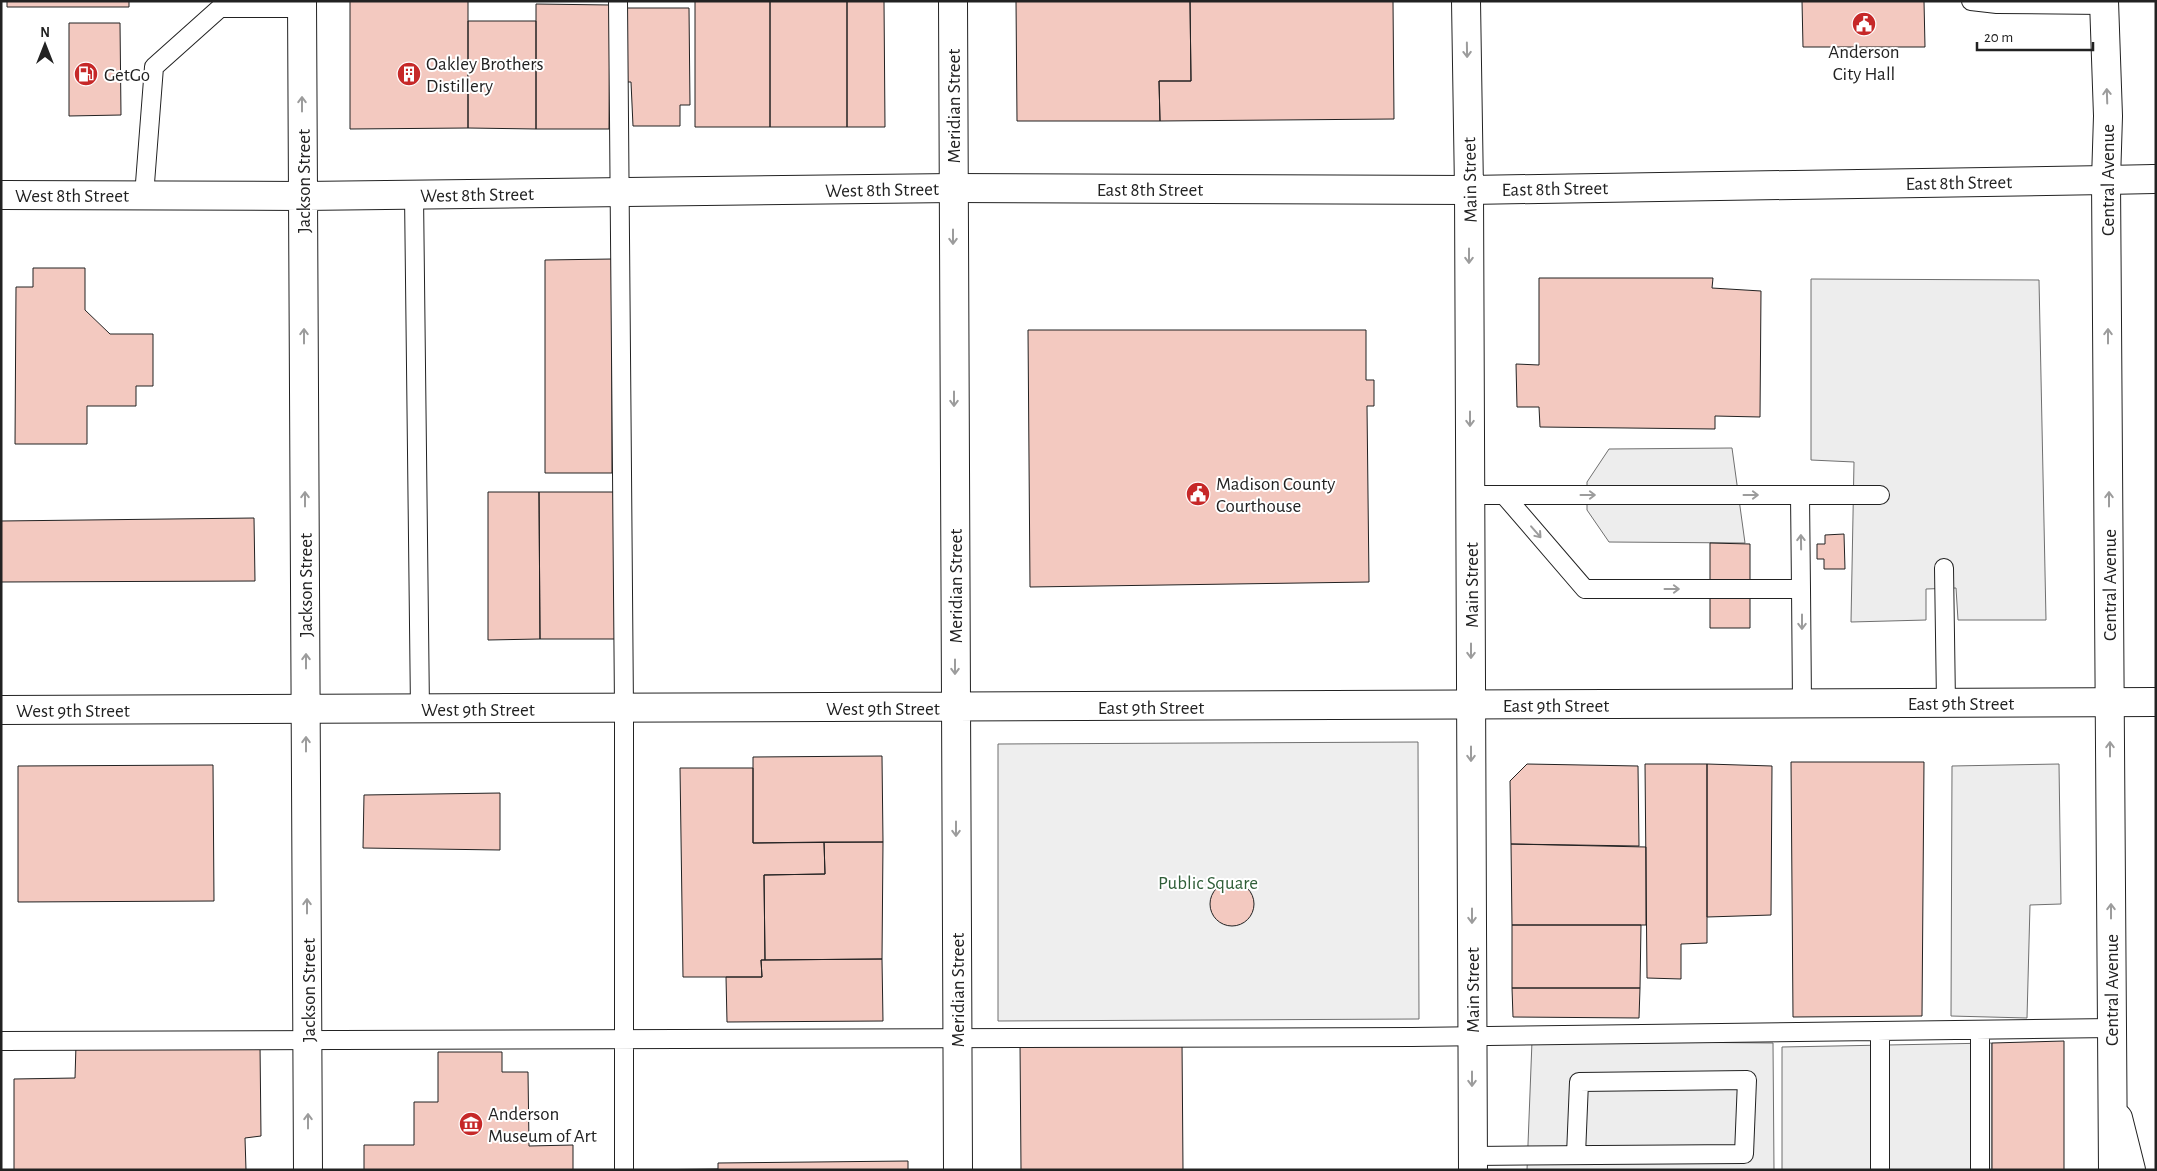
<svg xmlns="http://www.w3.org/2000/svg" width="2157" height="1171" viewBox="0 0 2157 1171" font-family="'Alegreya Sans',sans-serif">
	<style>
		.green { fill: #eee; stroke: #6f6f6f }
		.parking { fill: #ededed; stroke: #6f6f6f }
		.building { fill: #f3c9c0; stroke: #222 }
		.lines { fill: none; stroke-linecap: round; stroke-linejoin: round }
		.service-casing { stroke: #222; stroke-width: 20 }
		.minor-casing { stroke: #222; stroke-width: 30 }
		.tertiary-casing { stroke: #222; stroke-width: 30 }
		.secondary-casing { stroke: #222; stroke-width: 30 }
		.service { stroke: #fff; stroke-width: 18 }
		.minor { stroke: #fff; stroke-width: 28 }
		.tertiary { stroke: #fff; stroke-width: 28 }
		.secondary { stroke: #fff; stroke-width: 28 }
		.oneway { stroke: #9c9c9c }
		.labels { text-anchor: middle; stroke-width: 4; stroke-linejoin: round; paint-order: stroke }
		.poi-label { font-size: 19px; fill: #222; stroke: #fff; text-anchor: start }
		.street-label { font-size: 19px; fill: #222; stroke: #fff }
		.park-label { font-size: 19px; fill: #2f5e38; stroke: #fff }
	</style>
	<rect width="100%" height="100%" fill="#fff"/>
	<!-- green -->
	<path class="green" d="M 1418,742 L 1419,1019 L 998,1021 L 998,744 Z"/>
	<!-- parking -->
	<path class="parking" d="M 1811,279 L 2039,280 L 2046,620 L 1958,620 L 1956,588 L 1926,589 L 1926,620 L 1851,622 L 1854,462 L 1811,460 Z
		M 1732,448 L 1745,543 L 1609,542 L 1587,510 L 1587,482 L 1609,449 Z
		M 2059,764 L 2061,904 L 2030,905 L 2027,1018 L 1951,1016 L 1952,766 Z
		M 1532,1041 L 1773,1043 L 1774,1170 L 1527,1170 Z
		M 1992,1043 L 1992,1170 L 1782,1170 L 1782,1047 Z"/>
	<!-- building -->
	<path class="building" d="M 7,1 L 129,1 L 129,7 L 7,7 Z
		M 350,1 L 468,1 L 468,128 L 350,129 Z
		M 695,1 L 770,1 L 770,127 L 695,127 Z
		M 770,1 L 847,1 L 847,127 L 770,127 Z
		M 847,1 L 884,1 L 885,127 L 847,127 Z
		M 1016,1 L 1190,1 L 1191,81 L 1159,81 L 1160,121 L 1017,121 Z
		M 1190,1 L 1393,1 L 1394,119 L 1160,121 L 1159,81 L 1191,81 Z
		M 1802,1 L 1924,1 L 1925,47 L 1803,47 Z
		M 536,4 L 610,5 L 609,129 L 536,129 Z
		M 627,8 L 689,8 L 690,105 L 680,105 L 680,126 L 633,126 L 631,82 L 627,82 Z
		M 468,21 L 536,21 L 536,129 L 468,128 Z
		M 69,23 L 120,23 L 121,115 L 69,116 Z
		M 612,259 L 612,473 L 545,473 L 545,260 Z
		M 33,268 L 85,268 L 85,310 L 110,334 L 153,334 L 153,386 L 136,386 L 136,406 L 87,406 L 87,444 L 15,444 L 16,287 L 33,287 Z
		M 1539,278 L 1713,278 L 1712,288 L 1761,291 L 1760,417 L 1715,416 L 1715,429 L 1540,427 L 1539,407 L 1517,407 L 1516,364 L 1539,365 Z
		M 1028,330 L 1366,330 L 1366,380 L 1374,380 L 1374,406 L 1367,406 L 1369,582 L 1030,587 Z
		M 488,492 L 539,492 L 540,639 L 488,640 Z
		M 539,492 L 614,492 L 615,639 L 540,639 Z
		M 254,518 L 255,581 L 1,582 L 1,521 Z
		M 1844,534 L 1845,569 L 1824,569 L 1824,559 L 1817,559 L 1817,544 L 1825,544 L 1825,535 Z
		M 1710,543 L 1750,544 L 1750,628 L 1710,628 Z
		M 882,756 L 883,842 L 753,843 L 753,757 Z
		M 1791,762 L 1924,762 L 1922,1016 L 1793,1017 Z
		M 1527,764 L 1638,766 L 1639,846 L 1511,844 L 1510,781 Z
		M 1645,764 L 1707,764 L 1707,943 L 1681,944 L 1681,979 L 1647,978 Z
		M 1707,764 L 1772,766 L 1771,915 L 1707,917 Z
		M 213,765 L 214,901 L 18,902 L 18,766 Z
		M 680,768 L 753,768 L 753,843 L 824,842 L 825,874 L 764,875 L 765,960 L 761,960 L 762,977 L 683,977 Z
		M 500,793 L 500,850 L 363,848 L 364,795 Z
		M 824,842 L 883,842 L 882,959 L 765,960 L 764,875 L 825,874 Z
		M 1511,844 L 1646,847 L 1646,925 L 1512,925 Z
		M1210 904a22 22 0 1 1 44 0a22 22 0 1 1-44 0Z
		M 1512,925 L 1641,925 L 1640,988 L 1512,988 Z
		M 882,959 L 883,1021 L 727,1022 L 726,977 L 762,977 L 761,960 Z
		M 1512,988 L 1640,988 L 1639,1018 L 1513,1017 Z
		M 2064,1041 L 2064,1170 L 1992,1170 L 1992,1043 Z
		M 1182,1042 L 1183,1170 L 1021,1170 L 1020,1043 Z
		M 76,1045 L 260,1045 L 261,1136 L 245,1138 L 246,1170 L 14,1170 L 14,1079 L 75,1078 Z
		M 438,1052 L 502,1052 L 502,1072 L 528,1072 L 529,1146 L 573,1145 L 573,1170 L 364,1170 L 364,1145 L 414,1145 L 414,1102 L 438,1102 Z
		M 908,1161 L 908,1170 L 636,1170 L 718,1169 L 718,1163 Z"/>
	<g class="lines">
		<!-- service casing -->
		<g class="service-casing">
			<path id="service" d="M 618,1 L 624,709 L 624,1170
				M 1971,1 L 1997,4
				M 1997,1 L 1997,4 L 2104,5
				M 414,194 L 420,710
				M 144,196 L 154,67 L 220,8 L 302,8
				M 1470,495 L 1880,495
				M 1504,495 L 1585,589 L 1801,589 L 1802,704
				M 1800,495 L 1801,589
				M 1944,568 L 1946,703
				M 1,1041 L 1412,1037 L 2112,1028
				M 1473,1156 L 1744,1154 L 1747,1080 L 1579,1082 L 1576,1155
				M 1880,1170 L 1880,1032
				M 1980,1170 L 1980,1031"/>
		</g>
		<!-- minor casing -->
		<g class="minor-casing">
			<path id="minor" d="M 953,1 L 958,1170
				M 1,710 L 2156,702
				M 2118,1118 L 2131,1170"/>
		</g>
		<!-- tertiary casing -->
		<g class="tertiary-casing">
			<path id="tertiary" d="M 1469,190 L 1473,1170
				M 2113,1170 L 2106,180 L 2154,179"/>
		</g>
		<!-- secondary casing -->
		<g class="secondary-casing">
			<path id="secondary" d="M 302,1 L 308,1170
				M 1466,1 L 1469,190
				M 2154,179 L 2156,179
				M 1,195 L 303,196 L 953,188 L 1469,190 L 2106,180 L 2108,116 L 2104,1"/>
		</g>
		<!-- service -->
		<use href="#service" class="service"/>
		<!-- minor -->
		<use href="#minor" class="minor"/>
		<!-- tertiary -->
		<use href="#tertiary" class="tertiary"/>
		<!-- secondary -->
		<use href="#secondary" class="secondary"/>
	</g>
	<!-- one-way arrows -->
	<defs><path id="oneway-shaft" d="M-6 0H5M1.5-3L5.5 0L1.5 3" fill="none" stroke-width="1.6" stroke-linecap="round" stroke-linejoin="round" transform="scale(1.25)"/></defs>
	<g class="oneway">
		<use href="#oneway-shaft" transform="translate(1467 50) rotate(89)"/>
		<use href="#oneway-shaft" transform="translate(2107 96) rotate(-92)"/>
		<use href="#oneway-shaft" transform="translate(302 104) rotate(-90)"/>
		<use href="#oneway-shaft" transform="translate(953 237) rotate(90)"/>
		<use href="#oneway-shaft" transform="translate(1469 256) rotate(90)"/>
		<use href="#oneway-shaft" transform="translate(304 336) rotate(-90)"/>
		<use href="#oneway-shaft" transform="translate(2108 336) rotate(-90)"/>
		<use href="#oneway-shaft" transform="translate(954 399) rotate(90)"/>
		<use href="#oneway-shaft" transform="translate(1470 419) rotate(90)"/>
		<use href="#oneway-shaft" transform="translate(1588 495)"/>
		<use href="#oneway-shaft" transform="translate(1751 495)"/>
		<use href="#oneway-shaft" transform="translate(305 499) rotate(-90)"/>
		<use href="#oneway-shaft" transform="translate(2109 499) rotate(-90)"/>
		<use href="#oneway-shaft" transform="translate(1536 532) rotate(49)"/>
		<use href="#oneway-shaft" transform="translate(1801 542) rotate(-91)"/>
		<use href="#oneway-shaft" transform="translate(1672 589)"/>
		<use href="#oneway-shaft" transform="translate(1802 622) rotate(90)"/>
		<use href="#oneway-shaft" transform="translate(1471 651) rotate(90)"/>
		<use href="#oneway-shaft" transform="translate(306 661) rotate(-90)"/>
		<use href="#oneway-shaft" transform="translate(955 667) rotate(90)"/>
		<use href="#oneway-shaft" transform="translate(306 744) rotate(-90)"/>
		<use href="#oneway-shaft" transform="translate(2110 749) rotate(-90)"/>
		<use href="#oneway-shaft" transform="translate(1471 754) rotate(90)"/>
		<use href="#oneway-shaft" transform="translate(956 829) rotate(90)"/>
		<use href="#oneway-shaft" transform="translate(307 906) rotate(-90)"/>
		<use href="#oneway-shaft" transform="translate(2111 911) rotate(-90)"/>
		<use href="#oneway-shaft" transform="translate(1472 916) rotate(90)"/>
		<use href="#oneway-shaft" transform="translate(1472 1079) rotate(90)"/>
		<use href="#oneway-shaft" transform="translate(308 1121) rotate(-90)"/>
	</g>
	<!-- icons -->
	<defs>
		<g id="civic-disc" transform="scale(1.25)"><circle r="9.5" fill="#c62828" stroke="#fff"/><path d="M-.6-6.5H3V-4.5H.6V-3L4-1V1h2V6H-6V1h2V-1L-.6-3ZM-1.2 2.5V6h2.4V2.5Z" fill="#fff"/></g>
		<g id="fuel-disc" transform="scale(1.25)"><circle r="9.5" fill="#c62828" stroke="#fff"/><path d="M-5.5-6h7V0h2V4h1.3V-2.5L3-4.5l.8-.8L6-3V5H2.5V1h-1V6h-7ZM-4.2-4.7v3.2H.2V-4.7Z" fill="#fff"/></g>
		<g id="building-disc" transform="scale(1.25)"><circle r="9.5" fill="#c62828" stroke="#fff"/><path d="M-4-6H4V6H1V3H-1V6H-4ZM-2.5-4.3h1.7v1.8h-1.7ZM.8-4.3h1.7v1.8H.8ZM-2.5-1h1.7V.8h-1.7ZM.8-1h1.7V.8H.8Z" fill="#fff"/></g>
		<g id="museum-disc" transform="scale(1.25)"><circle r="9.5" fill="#c62828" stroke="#fff"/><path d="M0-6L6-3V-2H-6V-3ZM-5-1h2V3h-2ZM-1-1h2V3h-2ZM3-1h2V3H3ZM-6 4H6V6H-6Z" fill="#fff"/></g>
	</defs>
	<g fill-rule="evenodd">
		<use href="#civic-disc" x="1864" y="24"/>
		<use href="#fuel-disc" x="86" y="74"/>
		<use href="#building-disc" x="409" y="74"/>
		<use href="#civic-disc" x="1198" y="494"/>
		<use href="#museum-disc" x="471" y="1124"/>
	</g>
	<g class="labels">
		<!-- poi labels -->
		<g class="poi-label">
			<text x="1864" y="58" text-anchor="middle">Anderson<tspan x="1864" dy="22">City Hall</tspan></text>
			<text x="426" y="70">Oakley Brothers<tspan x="426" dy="22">Distillery</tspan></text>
			<text x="104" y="81">GetGo</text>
			<text x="1216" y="490">Madison County<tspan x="1216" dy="22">Courthouse</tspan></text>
			<text x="488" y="1120">Anderson<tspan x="488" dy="22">Museum of Art</tspan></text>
		</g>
		<!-- street labels -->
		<g class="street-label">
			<text transform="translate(953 106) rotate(-90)" y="7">Meridian Street</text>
			<text transform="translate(1469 180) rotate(-91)" y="7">Main Street</text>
			<text transform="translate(2107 180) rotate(-90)" y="7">Central Avenue</text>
			<text transform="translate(303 181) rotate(-90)" y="7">Jackson Street</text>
			<text transform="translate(1959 182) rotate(-1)" y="7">East 8th Street</text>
			<text transform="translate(1555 188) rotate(-1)" y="7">East 8th Street</text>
			<text transform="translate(882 189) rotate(-1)" y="7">West 8th Street</text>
			<text x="1150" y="196">East 8th Street</text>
			<text transform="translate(477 194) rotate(-1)" y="7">West 8th Street</text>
			<text x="72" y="202">West 8th Street</text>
			<text transform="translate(305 585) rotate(-90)" y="7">Jackson Street</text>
			<text transform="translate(1471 585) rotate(-90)" y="7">Main Street</text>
			<text transform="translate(2109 585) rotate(-90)" y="7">Central Avenue</text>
			<text transform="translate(955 586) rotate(-90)" y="7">Meridian Street</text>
			<text x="1961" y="710">East 9th Street</text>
			<text x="1556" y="712">East 9th Street</text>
			<text x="1151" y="714">East 9th Street</text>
			<text x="883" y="715">West 9th Street</text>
			<text x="478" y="716">West 9th Street</text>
			<text x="73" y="717">West 9th Street</text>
			<text transform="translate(308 990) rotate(-90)" y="7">Jackson Street</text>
			<text transform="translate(957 990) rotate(-90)" y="7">Meridian Street</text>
			<text transform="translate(1472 990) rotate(-90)" y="7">Main Street</text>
			<text transform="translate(2111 990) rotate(-90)" y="7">Central Avenue</text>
		</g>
		<!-- park labels -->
		<g class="park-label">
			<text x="1208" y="889">Public Square</text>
		</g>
	</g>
	<!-- border -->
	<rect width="2157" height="1171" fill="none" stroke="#222222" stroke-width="5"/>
	<!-- north arrow -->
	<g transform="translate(45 45)" stroke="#ffffff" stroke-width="4" paint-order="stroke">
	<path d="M0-4L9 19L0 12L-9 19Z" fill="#222222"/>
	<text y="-8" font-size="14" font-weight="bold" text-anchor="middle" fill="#222222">N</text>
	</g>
	<!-- scale -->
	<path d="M1977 42v8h116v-8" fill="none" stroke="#222222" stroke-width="2.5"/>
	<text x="1984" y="42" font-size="15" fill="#222222" stroke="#ffffff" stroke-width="4" paint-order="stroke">20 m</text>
</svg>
